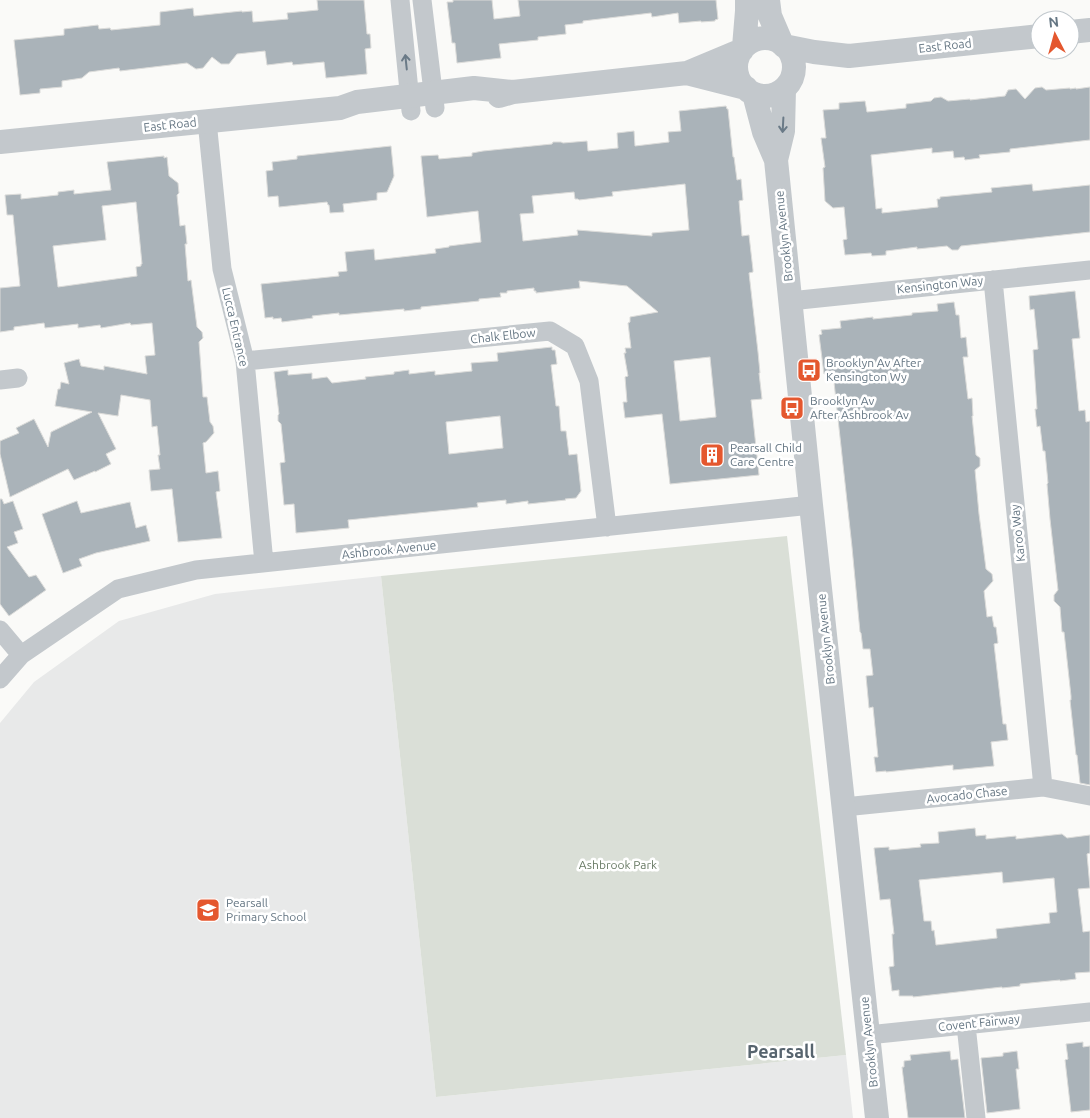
<svg xmlns="http://www.w3.org/2000/svg" width="1090" height="1118" viewBox="0 0 1090 1118" font-family="Ubuntu,sans-serif">
	<style>
		.built { fill: #e8e9e9 }
		.green { fill: #dadfd7 }
		.building { fill: #aab3b9; stroke: #dcdcda; fill-rule: evenodd }
		.lines { fill: none; stroke-linecap: round; stroke-linejoin: round }
		.minor { stroke: #c3c8cc; stroke-width: 19 }
		.tertiary { stroke: #c3c8cc; stroke-width: 24 }
		.oneway { stroke: #6a7a87 }
		.labels { text-anchor: middle; stroke-width: 5; stroke-linejoin: round; paint-order: stroke }
		.street-label { font-size: 12px; fill: #657683; stroke: #fff }
		.poi-label { font-size: 12px; fill: #657683; stroke: #fff; text-anchor: start }
		.park-label { font-size: 12px; fill: #687a64; stroke: #fff }
		.district-label { font-size: 18px; font-weight: bold; fill: #57646e; stroke: #fff }
	</style>
	<rect width="100%" height="100%" fill="#fafaf8"/>
	<!-- built -->
	<path class="built" d="M 381,576 L 436,1097 L 846,1055 L 853,1118 L 0,1118 L 0,723 L 34,682 L 119,621 L 215,594 Z"/>
	<!-- green -->
	<path class="green" d="M 787,536 L 846,1055 L 436,1097 L 381,576 Z"/>
	<!-- building -->
	<path class="building" d="M 317,0 L 364,0 L 367,34 L 370,34 L 371,48 L 365,49 L 367,74 L 326,78 L 324,62 L 293,65 L 292,62 L 267,65 L 265,51 L 237,54 L 229,64 L 221,64 L 212,57 L 203,68 L 196,69 L 187,63 L 120,71 L 119,68 L 89,72 L 82,78 L 62,81 L 62,87 L 40,89 L 40,93 L 20,95 L 14,40 L 64,35 L 64,29 L 98,25 L 99,29 L 110,28 L 111,30 L 160,25 L 160,12 L 193,8 L 194,16 L 242,11 L 242,12 L 252,11 L 253,22 L 288,19 L 287,13 L 318,10 Z
		M 453,0 L 492,0 L 494,19 L 520,16 L 518,0 L 716,0 L 718,19 L 715,20 L 715,21 L 701,22 L 701,21 L 679,23 L 678,13 L 652,17 L 651,13 L 583,21 L 583,23 L 565,25 L 566,34 L 538,37 L 538,40 L 499,44 L 501,58 L 457,63 L 455,43 L 452,43 L 447,2 L 453,2 Z
		M 1042,87 L 1046,90 L 1070,88 L 1070,89 L 1076,88 L 1076,89 L 1090,87 L 1090,140 L 1010,149 L 1010,152 L 979,155 L 980,158 L 965,160 L 964,157 L 954,158 L 953,151 L 932,153 L 932,148 L 871,155 L 876,209 L 882,208 L 882,213 L 938,207 L 937,199 L 940,199 L 940,197 L 992,192 L 991,188 L 1032,184 L 1033,191 L 1090,185 L 1090,232 L 961,246 L 958,250 L 952,250 L 947,246 L 917,249 L 917,247 L 886,251 L 886,255 L 872,256 L 871,253 L 845,255 L 843,240 L 847,239 L 844,207 L 833,208 L 825,201 L 823,168 L 825,167 L 821,138 L 826,138 L 823,110 L 839,109 L 839,103 L 865,101 L 867,112 L 906,108 L 906,104 L 931,101 L 934,98 L 941,97 L 948,101 L 970,99 L 970,100 L 1005,96 L 1008,90 L 1016,89 L 1025,99 L 1035,88 Z
		M 726,106 L 727,109 L 728,109 L 733,157 L 734,157 L 737,180 L 741,179 L 743,200 L 739,201 L 742,236 L 749,235 L 753,270 L 753,272 L 749,273 L 758,352 L 760,373 L 759,373 L 762,399 L 751,400 L 759,475 L 670,484 L 662,414 L 625,418 L 623,402 L 627,402 L 625,377 L 628,376 L 624,353 L 626,353 L 625,348 L 631,348 L 628,323 L 630,322 L 630,317 L 658,312 L 627,286 L 579,281 L 580,288 L 536,293 L 536,291 L 534,291 L 534,288 L 507,291 L 507,293 L 500,293 L 501,297 L 479,299 L 479,301 L 421,307 L 421,309 L 404,311 L 404,309 L 339,315 L 339,313 L 312,316 L 313,318 L 282,322 L 281,318 L 273,319 L 273,317 L 265,318 L 261,284 L 339,276 L 338,272 L 347,271 L 345,252 L 374,249 L 375,260 L 436,253 L 435,249 L 449,247 L 449,246 L 481,242 L 478,211 L 427,217 L 421,156 L 438,155 L 439,159 L 472,156 L 472,153 L 483,151 L 552,144 L 553,142 L 561,142 L 563,143 L 587,141 L 588,151 L 618,148 L 617,133 L 634,131 L 635,146 L 669,142 L 668,132 L 681,131 L 679,111 ZM 685,184 L 689,230 L 652,233 L 652,236 L 577,230 L 578,235 L 523,241 L 520,214 L 534,213 L 532,196 L 574,192 L 575,199 L 578,199 L 579,200 L 613,196 L 612,192 ZM 710,357 L 716,417 L 680,421 L 674,361 Z
		M 391,146 L 394,176 L 387,192 L 377,193 L 377,200 L 343,204 L 344,212 L 330,213 L 329,205 L 328,205 L 327,202 L 279,207 L 278,196 L 268,197 L 266,171 L 273,170 L 272,162 L 297,159 L 297,156 Z
		M 164,156 L 164,158 L 167,157 L 169,176 L 178,183 L 179,193 L 177,195 L 180,226 L 185,225 L 187,244 L 185,244 L 188,281 L 191,280 L 197,327 L 202,332 L 203,338 L 199,342 L 203,397 L 207,397 L 210,422 L 213,426 L 214,433 L 206,442 L 203,443 L 206,473 L 218,471 L 220,491 L 216,492 L 222,538 L 178,542 L 172,489 L 151,491 L 149,470 L 160,469 L 158,455 L 160,455 L 157,426 L 152,427 L 150,400 L 121,395 L 118,416 L 98,413 L 116,449 L 106,454 L 111,464 L 95,472 L 95,471 L 74,480 L 68,469 L 10,497 L 0,454 L 0,441 L 19,433 L 16,428 L 34,419 L 48,447 L 51,432 L 92,412 L 55,406 L 58,389 L 60,389 L 61,382 L 69,384 L 64,363 L 79,359 L 81,366 L 104,370 L 104,366 L 147,374 L 145,356 L 155,355 L 152,323 L 131,325 L 130,323 L 101,328 L 100,325 L 78,328 L 78,324 L 45,328 L 44,323 L 14,327 L 14,330 L 0,332 L 0,288 L 20,286 L 13,215 L 7,215 L 5,195 L 21,194 L 21,199 L 58,195 L 58,192 L 74,190 L 74,194 L 111,190 L 107,162 ZM 136,202 L 142,264 L 141,264 L 141,266 L 136,267 L 137,276 L 58,287 L 53,246 L 106,240 L 102,206 Z
		M 1075,291 L 1080,338 L 1072,339 L 1079,411 L 1085,410 L 1086,422 L 1090,421 L 1090,785 L 1080,783 L 1077,755 L 1076,755 L 1070,700 L 1071,700 L 1071,696 L 1064,632 L 1062,632 L 1060,607 L 1054,601 L 1054,595 L 1058,590 L 1050,519 L 1047,484 L 1048,483 L 1045,451 L 1043,451 L 1040,426 L 1037,427 L 1035,409 L 1037,409 L 1033,350 L 1038,349 L 1034,309 L 1030,310 L 1029,296 Z
		M 954,302 L 956,315 L 959,315 L 961,338 L 966,337 L 968,357 L 963,357 L 968,399 L 972,398 L 973,416 L 972,416 L 976,455 L 980,458 L 980,466 L 975,470 L 979,514 L 986,569 L 992,574 L 993,581 L 984,591 L 987,617 L 992,616 L 994,627 L 996,627 L 998,643 L 994,644 L 1003,724 L 1006,724 L 1008,740 L 991,742 L 994,766 L 953,770 L 953,765 L 886,772 L 886,771 L 876,772 L 874,757 L 878,757 L 873,707 L 869,708 L 866,676 L 873,675 L 870,649 L 863,649 L 861,633 L 860,632 L 852,547 L 833,373 L 824,374 L 819,335 L 822,334 L 821,330 L 841,328 L 840,321 L 873,317 L 873,319 L 912,315 L 912,313 L 938,311 L 937,304 Z
		M 552,347 L 552,350 L 555,350 L 557,364 L 551,365 L 556,406 L 559,406 L 561,431 L 566,431 L 569,455 L 577,454 L 581,491 L 576,498 L 565,499 L 566,500 L 528,504 L 528,501 L 506,504 L 506,500 L 477,503 L 478,507 L 348,520 L 349,528 L 296,533 L 294,504 L 284,505 L 280,463 L 285,462 L 281,424 L 278,421 L 278,415 L 279,414 L 274,372 L 288,370 L 288,375 L 312,373 L 312,379 L 327,377 L 332,383 L 366,379 L 365,377 L 394,374 L 394,372 L 409,370 L 409,374 L 435,371 L 435,375 L 472,371 L 471,363 L 498,361 L 497,353 ZM 500,416 L 503,448 L 449,454 L 446,422 Z
		M 0,499 L 2,499 L 4,504 L 13,501 L 23,529 L 14,532 L 18,543 L 7,547 L 29,577 L 36,575 L 46,590 L 9,616 L 0,604 Z
		M 77,501 L 81,513 L 130,502 L 136,528 L 146,525 L 150,541 L 96,553 L 79,559 L 82,566 L 63,573 L 42,514 Z
		M 975,828 L 976,836 L 986,835 L 986,839 L 1016,836 L 1016,839 L 1062,834 L 1067,838 L 1090,835 L 1090,853 L 1087,854 L 1090,888 L 1078,889 L 1083,932 L 1090,931 L 1090,972 L 1075,973 L 1076,979 L 1060,981 L 1060,980 L 1020,984 L 1020,986 L 1002,988 L 1002,987 L 913,997 L 913,996 L 899,996 L 899,990 L 892,991 L 889,967 L 894,966 L 892,934 L 894,934 L 890,899 L 880,900 L 874,848 L 889,847 L 889,850 L 921,847 L 920,844 L 939,843 L 938,832 ZM 1002,872 L 1003,883 L 1054,878 L 1057,912 L 1049,913 L 1050,923 L 996,929 L 997,938 L 936,945 L 934,930 L 932,931 L 931,921 L 924,921 L 919,880 Z
		M 1083,1042 L 1083,1047 L 1090,1046 L 1090,1110 L 1071,1112 L 1065,1060 L 1068,1059 L 1066,1044 Z
		M 950,1051 L 951,1060 L 958,1059 L 965,1118 L 908,1118 L 902,1067 L 904,1067 L 904,1061 L 911,1060 L 910,1055 Z
		M 1017,1051 L 1019,1069 L 1016,1069 L 1020,1109 L 987,1113 L 981,1058 L 1003,1056 L 1003,1053 Z"/>
	<g class="lines">
		<!-- minor -->
		<path class="minor" d="M 400,0 L 411,111
			M 422,0 L 435,108
			M 207,121 L 222,269 L 245,361 L 264,563
			M 993,280 L 1043,787
			M 790,301 L 1090,270
			M 245,361 L 550,331 L 575,346 L 589,381 L 607,527
			M 0,380 L 18,378
			M 0,630 L 21,655
			M 0,679 L 21,655 L 118,589 L 196,570 L 811,505
			M 844,807 L 1043,787 L 1090,796
			M 966,1025 L 976,1118
			M 868,1035 L 1090,1012"/>
		<!-- tertiary -->
		<path class="tertiary" d="M 768,0 L 770,16 L 782,44
			M 1070,32 L 1090,30
			M736 67a29 29 0 1 1 58 0a29 29 0 1 1-58 0Z
			M 784,46 L 814,52 L 849,56 L 1040,36
			M 744,47 L 747,11 L 747,0
			M 687,73 L 746,88
			M 754,94 L 764,132 L 776,160 L 811,505 L 877,1118
			M 499,96 L 513,92 L 687,73 L 742,50
			M 0,142 L 340,108 L 357,102 L 474,88 L 513,92
			M 776,160 L 783,131 L 784,89"/>
	</g>
	<!-- one-way arrows -->
	<defs><path id="oneway-shaft" d="M-6 0H5M1.5-3L5.5 0L1.5 3" fill="none" stroke-width="1.6" stroke-linecap="round" stroke-linejoin="round" transform="scale(1.25)"/></defs>
	<g class="oneway">
		<use href="#oneway-shaft" transform="translate(406 62) rotate(-96)"/>
		<use href="#oneway-shaft" transform="translate(783 125) rotate(93)"/>
	</g>
	<!-- icons -->
	<defs>
		<g id="bus-square" transform="scale(1.25)"><rect x="-9" y="-9" width="18" height="18" rx="4" fill="#e4572e" stroke="#fff"/><path d="M-5-6H5V4H4V6H2V4H-2V6H-4V4H-5ZM-3.5-4V0h7V-4ZM-3.5 1.2v1.5H-2V1.2ZM2 1.2v1.5H3.5V1.2Z" fill="#fff"/></g>
		<g id="building-square" transform="scale(1.25)"><rect x="-9" y="-9" width="18" height="18" rx="4" fill="#e4572e" stroke="#fff"/><path d="M-4-6H4V6H1V3H-1V6H-4ZM-2.5-4.3h1.7v1.8h-1.7ZM.8-4.3h1.7v1.8H.8ZM-2.5-1h1.7V.8h-1.7ZM.8-1h1.7V.8H.8Z" fill="#fff"/></g>
		<g id="school-square" transform="scale(1.25)"><rect x="-9" y="-9" width="18" height="18" rx="4" fill="#e4572e" stroke="#fff"/><path d="M0-5L7-2L0 1L-7-2ZM-4 1L0 2.5L4 1V4Q0 6-4 4Z" fill="#fff"/></g>
	</defs>
	<g fill-rule="evenodd">
		<use href="#bus-square" x="809" y="370"/>
		<use href="#bus-square" x="792" y="408"/>
		<use href="#building-square" x="712" y="455"/>
		<use href="#school-square" x="208" y="910"/>
	</g>
	<g class="labels">
		<!-- street labels -->
		<g class="street-label">
			<text transform="translate(945 46) rotate(-6)" y="4">East Road</text>
			<text transform="translate(170 125) rotate(-6)" y="4">East Road</text>
			<text transform="translate(784 236) rotate(-96)" y="4">Brooklyn Avenue</text>
			<text transform="translate(940 285) rotate(-6)" y="4">Kensington Way</text>
			<text transform="translate(235 327) rotate(77)" y="4">Lucca Entrance</text>
			<text transform="translate(503 336) rotate(-6)" y="4">Chalk Elbow</text>
			<text transform="translate(1018 533) rotate(-96)" y="4">Karoo Way</text>
			<text transform="translate(389 550) rotate(-6)" y="4">Ashbrook Avenue</text>
			<text transform="translate(826 639) rotate(-96)" y="4">Brooklyn Avenue</text>
			<text transform="translate(967 795) rotate(-6)" y="4">Avocado Chase</text>
			<text transform="translate(979 1023) rotate(-6)" y="4">Covent Fairway</text>
			<text transform="translate(869 1042) rotate(-96)" y="4">Brooklyn Avenue</text>
		</g>
		<!-- poi labels -->
		<g class="poi-label">
			<text x="826" y="367">Brooklyn Av After<tspan x="826" dy="14">Kensington Wy</tspan></text>
			<text x="810" y="405">Brooklyn Av<tspan x="810" dy="14">After Ashbrook Av</tspan></text>
			<text x="730" y="452">Pearsall Child<tspan x="730" dy="14">Care Centre</tspan></text>
			<text x="226" y="907">Pearsall<tspan x="226" dy="14">Primary School</tspan></text>
		</g>
		<!-- park labels -->
		<g class="park-label">
			<text x="618" y="869">Ashbrook Park</text>
		</g>
		<!-- district labels -->
		<g class="district-label">
			<text x="781" y="1058">Pearsall</text>
		</g>
	</g>
	<!-- north arrow -->
	<g transform="translate(1055 35) rotate(354)"><circle r="24" fill="#ffffff" stroke="#c1c8cd"/>
	<path d="M0-4L9 19L0 12L-9 19Z" fill="#e4572e"/>
	<text y="-8" font-size="14" font-weight="bold" text-anchor="middle" fill="#657683">N</text>
	</g>
</svg>
